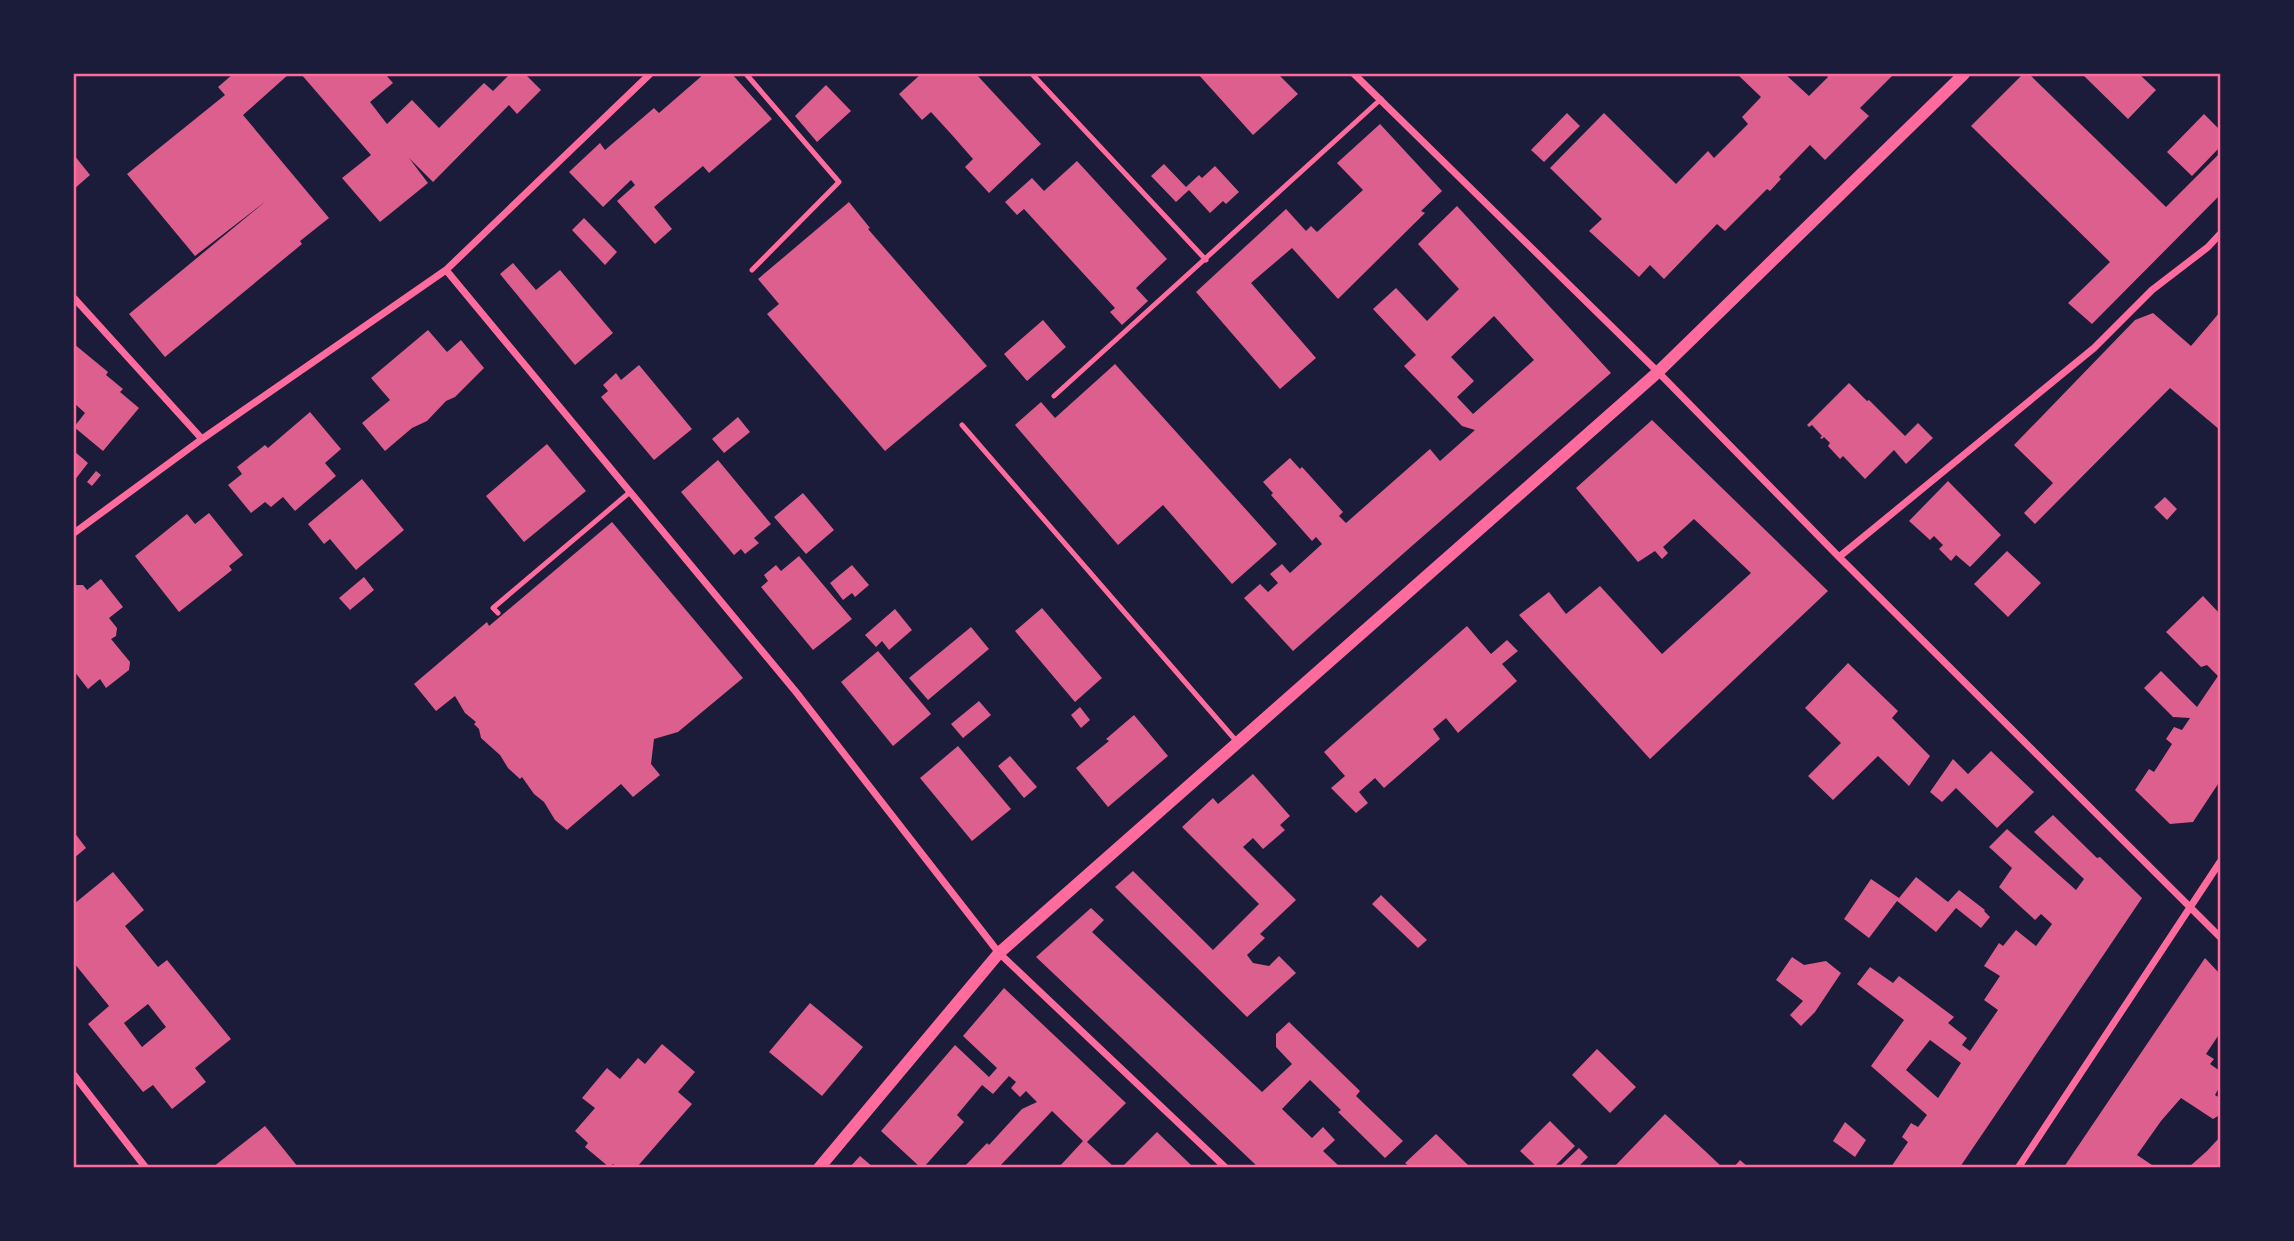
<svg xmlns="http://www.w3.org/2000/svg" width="2294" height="1241" viewBox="0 0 2294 1241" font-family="'Playfair Display',serif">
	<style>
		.building { fill: #dd5f8e; fill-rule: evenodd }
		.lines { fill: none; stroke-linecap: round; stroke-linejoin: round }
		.service { stroke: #ff6b9d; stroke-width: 5 }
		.minor { stroke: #ff6b9d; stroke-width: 7 }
		.tertiary { stroke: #ff6b9d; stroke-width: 12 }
		.neatline { fill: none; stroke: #ff6b9d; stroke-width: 2.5 }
	</style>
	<rect width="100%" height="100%" fill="#1b1b3a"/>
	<!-- building -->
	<path class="building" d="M 233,74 L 289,74 L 243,115 L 329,218 L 300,241 L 302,244 L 165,357 L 129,314 L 266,201 L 195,256 L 127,174 L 225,95 L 218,87 Z
		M 301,74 L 385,74 L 393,83 L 370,102 L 387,124 L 412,100 L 439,128 L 484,83 L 493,91 L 510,74 L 525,74 L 541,90 L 517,114 L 509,105 L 433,182 L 409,158 L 428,183 L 380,222 L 342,178 L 371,155 Z
		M 704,74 L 732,74 L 772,119 L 709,173 L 703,166 L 654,207 L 672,229 L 655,244 L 617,201 L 635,185 L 631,180 L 603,207 L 569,172 L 600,143 L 605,150 L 654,108 L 659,113 Z
		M 921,74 L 976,74 L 1041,144 L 989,193 L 965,167 L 973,159 L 952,135 L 931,112 L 922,120 L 899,94 Z
		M 1198,74 L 1278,74 L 1298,94 L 1253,135 Z
		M 1737,74 L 1785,74 L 1809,96 L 1828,77 L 1825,74 L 1894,74 L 1860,108 L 1869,116 L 1825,160 L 1810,145 L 1779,177 L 1781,179 L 1770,191 L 1767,189 L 1725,231 L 1717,224 L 1664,279 L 1650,265 L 1639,277 L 1589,231 L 1602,219 L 1550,168 L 1604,113 L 1676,184 L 1708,151 L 1714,158 L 1748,124 L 1742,117 L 1761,97 Z
		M 2023,74 L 2029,74 L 2166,207 L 2220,153 L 2220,195 L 2092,324 L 2068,303 L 2110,262 L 1971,126 Z
		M 2082,74 L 2139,74 L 2156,90 L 2128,119 Z
		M 826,85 L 851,111 L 817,142 L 795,116 Z
		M 1567,113 L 1580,126 L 1544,162 L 1531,150 Z
		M 2204,114 L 2220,130 L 2220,147 L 2192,176 L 2167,152 Z
		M 1380,124 L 1442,191 L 1421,211 L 1425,213 L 1338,299 L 1292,248 L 1251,283 L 1316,358 L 1280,389 L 1196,292 L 1286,209 L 1306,231 L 1311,226 L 1317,232 L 1363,190 L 1337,163 Z
		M 74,155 L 90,175 L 74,189 Z
		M 1077,161 L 1167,259 L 1136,288 L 1148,301 L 1122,325 L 1110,312 L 1115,308 L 1024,209 L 1017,215 L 1005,202 L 1032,178 L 1044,191 Z
		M 1164,164 L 1186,187 L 1199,175 L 1202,178 L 1215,166 L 1239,192 L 1226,204 L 1223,201 L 1210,213 L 1189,190 L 1176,202 L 1151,176 Z
		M 849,202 L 870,228 L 868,229 L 987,366 L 885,451 L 767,314 L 779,304 L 758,279 Z
		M 1457,206 L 1611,373 L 1413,545 L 1293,651 L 1244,598 L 1260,584 L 1268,592 L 1278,583 L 1270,574 L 1282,564 L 1290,573 L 1322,544 L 1316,537 L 1312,541 L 1271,495 L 1273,493 L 1263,482 L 1290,458 L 1300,469 L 1302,467 L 1343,512 L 1339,516 L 1346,523 L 1430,449 L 1440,461 L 1475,430 L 1462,426 L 1404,366 L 1416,355 L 1373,309 L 1396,288 L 1427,321 L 1459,289 L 1418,244 ZM 1494,316 L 1534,360 L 1473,414 L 1457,397 L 1474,381 L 1451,357 Z
		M 584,218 L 617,252 L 605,265 L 572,230 Z
		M 513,263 L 536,290 L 560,270 L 613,333 L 575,365 L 500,274 Z
		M 2220,312 L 2220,430 L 2170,388 L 2035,524 L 2024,513 L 2053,483 L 2014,445 L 2135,320 L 2153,313 L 2191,346 Z
		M 1043,320 L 1066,347 L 1027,381 L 1004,354 Z
		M 428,330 L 447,352 L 461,340 L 484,368 L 455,397 L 446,401 L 427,421 L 412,428 L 385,451 L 362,423 L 390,400 L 371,378 Z
		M 74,344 L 108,372 L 106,375 L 123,389 L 120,392 L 139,408 L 103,451 L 74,427 L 85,413 L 74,403 Z
		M 1115,364 L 1277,544 L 1232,584 L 1163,505 L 1118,545 L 1015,425 L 1041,402 L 1055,418 Z
		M 639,365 L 692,429 L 654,460 L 601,397 L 608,391 L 603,385 L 616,373 L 621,380 Z
		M 1849,383 L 1867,401 L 1869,400 L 1905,436 L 1918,423 L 1933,438 L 1906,464 L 1894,450 L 1865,479 L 1843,456 L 1840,459 L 1828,446 L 1830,443 L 1824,437 L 1822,439 L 1820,438 L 1822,436 L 1812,425 L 1809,427 L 1807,425 Z
		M 310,412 L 341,449 L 325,463 L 336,476 L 295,511 L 283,497 L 271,507 L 265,502 L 251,513 L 228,485 L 242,474 L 237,467 L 265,445 L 268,448 Z
		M 738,417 L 750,432 L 724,453 L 712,439 Z
		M 1652,420 L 1828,591 L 1650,759 L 1519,615 L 1549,592 L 1566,614 L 1600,586 L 1662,654 L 1751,573 L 1694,519 L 1663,547 L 1668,553 L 1662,559 L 1655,551 L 1638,562 L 1576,488 Z
		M 547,444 L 586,491 L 524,542 L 486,496 Z
		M 74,451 L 88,463 L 74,481 Z
		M 718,460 L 771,524 L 754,538 L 759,543 L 745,554 L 741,549 L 734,555 L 681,492 Z
		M 96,471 L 101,475 L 92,486 L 87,482 Z
		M 362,479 L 404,530 L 356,570 L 330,539 L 324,544 L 308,524 Z
		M 1948,481 L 2001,535 L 1970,567 L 1956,555 L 1951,561 L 1939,549 L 1943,545 L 1934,536 L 1930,540 L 1909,521 Z
		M 803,493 L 834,530 L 806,554 L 774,517 Z
		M 2165,497 L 2177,509 L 2167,520 L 2154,507 Z
		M 209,513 L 243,555 L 229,566 L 232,570 L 179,612 L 135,556 L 187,514 L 195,524 Z
		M 612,522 L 743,678 L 678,732 L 654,739 L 651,764 L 660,775 L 633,797 L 621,784 L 567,830 L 555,820 L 544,802 L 534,794 L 522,777 L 520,779 L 508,768 L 500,755 L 481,738 L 479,729 L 474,724 L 476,722 L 465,713 L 455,696 L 436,711 L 414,684 L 487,622 L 489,626 Z
		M 2007,551 L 2041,583 L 2008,617 L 1974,584 Z
		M 799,556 L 852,619 L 813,650 L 761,587 L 768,581 L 764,575 L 776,565 L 781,571 Z
		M 852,565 L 869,585 L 855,597 L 852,593 L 843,600 L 830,583 Z
		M 364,577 L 374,590 L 350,610 L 339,598 Z
		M 101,579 L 123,607 L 109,618 L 117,628 L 116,636 L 111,639 L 130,662 L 129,670 L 106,688 L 100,679 L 88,689 L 74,671 L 74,585 L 83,585 L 87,590 Z
		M 2203,596 L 2220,614 L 2220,781 L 2193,822 L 2170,824 L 2135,790 L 2149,769 L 2154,772 L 2172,744 L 2166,739 L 2174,727 L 2182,730 L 2190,718 L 2173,717 L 2144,688 L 2161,671 L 2197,707 L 2218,676 L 2207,665 L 2201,667 L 2166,632 Z
		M 1042,608 L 1102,678 L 1075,702 L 1015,631 Z
		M 895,609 L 912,630 L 889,650 L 882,641 L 876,647 L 865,635 Z
		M 1467,626 L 1491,654 L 1507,640 L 1518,651 L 1502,664 L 1517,681 L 1458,733 L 1446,718 L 1433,729 L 1440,739 L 1384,788 L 1375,778 L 1359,792 L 1368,803 L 1356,813 L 1331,788 L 1345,776 L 1324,752 Z
		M 971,627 L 989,649 L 928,700 L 909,678 Z
		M 878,651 L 931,714 L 893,746 L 841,682 Z
		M 1848,663 L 1898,711 L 1892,718 L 1930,756 L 1909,786 L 1878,756 L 1833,800 L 1808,776 L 1841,743 L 1805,708 Z
		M 979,701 L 991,715 L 963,738 L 951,724 Z
		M 1080,707 L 1090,720 L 1081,728 L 1071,715 Z
		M 1134,715 L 1168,756 L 1108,807 L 1076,768 L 1109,741 L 1106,739 Z
		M 958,746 L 1011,809 L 972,841 L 920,778 Z
		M 1991,751 L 2034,792 L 1997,828 L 1956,788 L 1942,802 L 1930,792 L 1953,759 L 1968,774 Z
		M 1010,756 L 1037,787 L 1024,798 L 998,766 Z
		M 1253,774 L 1290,816 L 1280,825 L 1285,830 L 1263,849 L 1253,838 L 1243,847 L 1296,900 L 1260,934 L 1265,938 L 1247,955 L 1253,963 L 1269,966 L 1279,956 L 1296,973 L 1247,1017 L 1115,887 L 1133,871 L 1213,950 L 1259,904 L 1182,827 L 1213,798 L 1218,804 Z
		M 2053,815 L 2097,858 L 2100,857 L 2142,898 L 1960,1167 L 1891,1167 L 1908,1142 L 1902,1137 L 1911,1123 L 1918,1127 L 1927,1115 L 1871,1066 L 1904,1020 L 1857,984 L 1870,967 L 1893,983 L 1899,976 L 1954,1017 L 1948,1023 L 1967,1038 L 1962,1045 L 1970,1051 L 1998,1010 L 1984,1000 L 2000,976 L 1984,966 L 1999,943 L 2003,946 L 2016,930 L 2036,946 L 2052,924 L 2041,914 L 2035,920 L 1999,887 L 2012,868 L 1989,847 L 2007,829 L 2076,890 L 2084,879 L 2034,832 ZM 1930,1040 L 1961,1063 L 1938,1098 L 1906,1070 Z
		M 74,832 L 86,848 L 74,858 Z
		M 113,872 L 144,910 L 125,926 L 158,967 L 167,960 L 231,1039 L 195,1068 L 206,1082 L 172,1109 L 153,1085 L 143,1092 L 88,1024 L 109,1006 L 74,963 L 74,904 ZM 148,1004 L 166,1027 L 142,1047 L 124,1023 Z
		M 1916,877 L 1948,902 L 1959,890 L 1985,910 L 1984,911 L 1990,917 L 1981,928 L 1956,908 L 1936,932 L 1897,901 L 1869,938 L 1844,919 L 1871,879 L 1899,898 Z
		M 1381,895 L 1427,940 L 1418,948 L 1372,904 Z
		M 1091,908 L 1104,920 L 1092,932 L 1262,1092 L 1292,1064 L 1276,1047 L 1276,1034 L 1289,1022 L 1360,1091 L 1356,1096 L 1403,1141 L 1385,1158 L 1338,1112 L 1341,1110 L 1310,1080 L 1282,1109 L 1312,1138 L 1323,1127 L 1335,1140 L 1323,1151 L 1340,1167 L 1258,1167 L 1036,957 Z
		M 1792,957 L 1804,965 L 1826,961 L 1841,973 L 1815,1012 L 1801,1026 L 1790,1015 L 1803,1001 L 1776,980 Z
		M 2205,958 L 2220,974 L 2220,1033 L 2206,1054 L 2214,1059 L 2210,1064 L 2220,1071 L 2220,1086 L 2215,1095 L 2220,1098 L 2220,1118 L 2218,1116 L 2213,1119 L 2181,1098 L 2161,1121 L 2137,1155 L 2155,1167 L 2064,1167 Z
		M 1004,988 L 1126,1103 L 1087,1142 L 1114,1167 L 1059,1167 L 1083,1141 L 1052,1111 L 999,1167 L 964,1167 L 987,1143 L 989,1145 L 1022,1109 L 1037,1102 L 1026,1091 L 1020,1097 L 1011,1088 L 1016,1082 L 1009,1076 L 993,1094 L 982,1085 L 957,1115 L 964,1122 L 924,1167 L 920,1167 L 881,1131 L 955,1045 L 989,1077 L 997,1068 L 963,1036 Z
		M 810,1003 L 863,1047 L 822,1096 L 769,1052 Z
		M 662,1044 L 695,1072 L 678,1092 L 692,1104 L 637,1167 L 617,1167 L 613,1164 L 609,1167 L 585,1147 L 588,1143 L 575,1131 L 595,1108 L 582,1098 L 607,1068 L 620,1079 L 638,1058 L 645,1064 Z
		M 1597,1049 L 1636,1087 L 1610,1113 L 1572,1075 Z
		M 1665,1114 L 1704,1150 L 1722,1167 L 1614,1167 Z
		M 1550,1121 L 1575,1146 L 1554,1167 L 1537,1167 L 1520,1151 Z
		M 1845,1122 L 1866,1140 L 1855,1157 L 1833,1141 Z
		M 265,1126 L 298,1167 L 213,1167 Z
		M 1157,1132 L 1191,1165 L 1194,1167 L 1122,1167 Z
		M 1436,1134 L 1468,1165 L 1468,1167 L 1410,1167 L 1405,1163 Z
		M 2220,1137 L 2220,1167 L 2189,1167 L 2207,1151 Z
		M 1579,1148 L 1588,1157 L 1578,1167 L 1559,1167 Z
		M 860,1156 L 873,1167 L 850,1167 Z
		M 1740,1160 L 1748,1167 L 1734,1167 Z"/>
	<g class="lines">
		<!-- service -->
		<path class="service" d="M 746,74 L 839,182 L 752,270
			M 1032,74 L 1206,260
			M 1054,396 L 1381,99
			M 962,425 L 1238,743
			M 498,613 L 493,608 L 630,492"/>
		<!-- minor -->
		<path class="minor" d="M 1354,74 L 1658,372 L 1839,557 L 2220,937
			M 446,270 L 796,692 L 999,953 L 1226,1168
			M 74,298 L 202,439
			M 74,533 L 202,439 L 446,270 L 650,74
			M 1839,557 L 2094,348 L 2152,290 L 2208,247 L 2220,234
			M 74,1075 L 146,1168
			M 2018,1168 L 2220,862"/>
		<!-- tertiary -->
		<path class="tertiary" d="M 819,1168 L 999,953 L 1658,372 L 1964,74"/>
	</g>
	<!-- border -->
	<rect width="2294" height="1241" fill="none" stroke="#1b1b3a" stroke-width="150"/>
	<rect x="75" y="75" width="2144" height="1091" class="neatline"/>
</svg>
